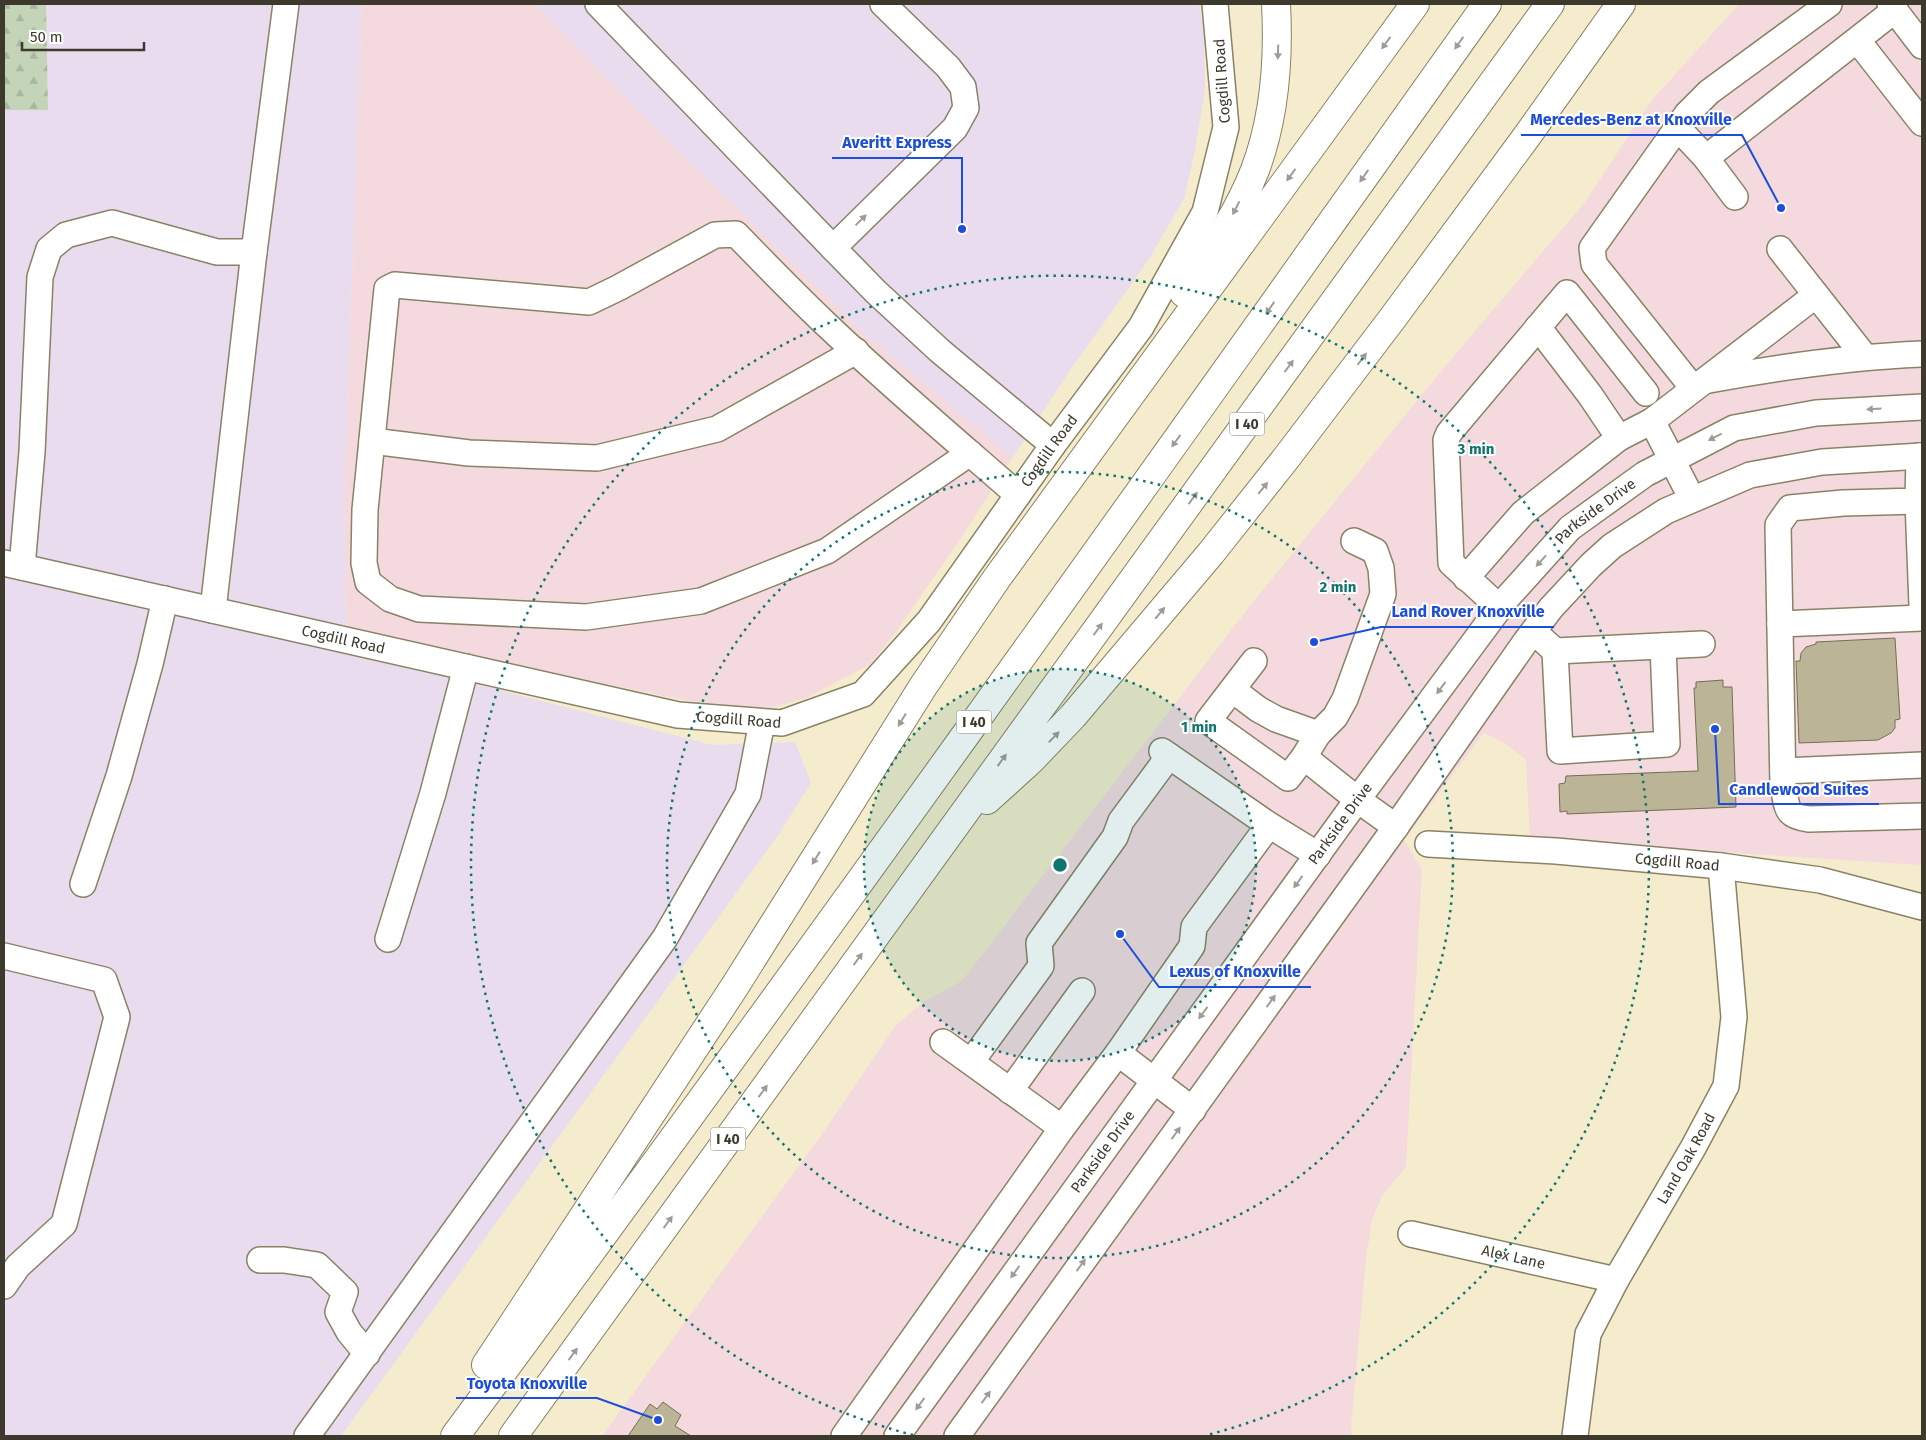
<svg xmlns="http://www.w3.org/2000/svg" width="1926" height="1440" viewBox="0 0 1926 1440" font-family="'Fira Sans',sans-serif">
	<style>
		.commercial { fill: #f4dade }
		.industrial { fill: #eadcef }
		.forest { fill: url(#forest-firs) }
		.building { fill: #bcb496; stroke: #756e52 }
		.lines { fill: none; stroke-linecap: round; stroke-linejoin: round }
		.minor-casing { stroke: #8a8265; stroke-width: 28 }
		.highway-casing { stroke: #8a8265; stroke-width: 30 }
		.minor { stroke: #fff; stroke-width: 25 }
		.highway { stroke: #fff; stroke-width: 28 }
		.oneway { fill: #9e9c96 }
		.ring { fill: none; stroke: #0f766e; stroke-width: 2.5; stroke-dasharray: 2.5 5 }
		.labels { text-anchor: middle; stroke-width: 4; stroke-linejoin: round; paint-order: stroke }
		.shield { fill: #fff; stroke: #77746c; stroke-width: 1 }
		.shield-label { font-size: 14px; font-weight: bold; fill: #3d392d }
		.street-label { font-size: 15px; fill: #3d392d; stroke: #fff }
		.centre { fill: #0f766e; stroke: #fff; stroke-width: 2.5 }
		.ring-label { font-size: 15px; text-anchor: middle; font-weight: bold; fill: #0f766e; stroke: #fff; stroke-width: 4; stroke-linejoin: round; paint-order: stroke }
		.leader { fill: none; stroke: #1d4ed8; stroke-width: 2 }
		.callout-dot { fill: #1d4ed8; stroke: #fff; stroke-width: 2 }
		.callout-label { font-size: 16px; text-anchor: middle; font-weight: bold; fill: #1d4ed8; stroke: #fff; stroke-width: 4; stroke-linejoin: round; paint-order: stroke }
	</style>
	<defs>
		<pattern id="forest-firs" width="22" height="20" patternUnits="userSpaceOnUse" patternTransform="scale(1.25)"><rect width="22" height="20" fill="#c4d4b9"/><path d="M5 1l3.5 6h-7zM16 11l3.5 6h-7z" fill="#a9b79f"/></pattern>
	</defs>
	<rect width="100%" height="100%" fill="#f4eccc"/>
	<!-- commercial -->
	<path class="commercial" d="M 362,4 L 535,4 L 657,130 L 870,338 L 1013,457 L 963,535 L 896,632 L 869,665 L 806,698 L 763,710 L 717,708 L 674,698 L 346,632 L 344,496 Z
		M 1739,4 L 1922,4 L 1922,865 L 1530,840 L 1526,760 L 1506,744 L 1484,733 L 1404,840 L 1422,869 L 1406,1167 L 1382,1196 L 1372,1220 L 1366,1258 L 1351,1427 L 1352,1436 L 602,1436 L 820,1137 L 896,1025 L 925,1001 L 962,981 L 1249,607 L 1442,370 L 1585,202 L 1652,100 Z"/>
	<!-- industrial -->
	<path class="industrial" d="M 46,4 L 362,4 L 344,496 L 346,632 L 4,552 L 4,110 L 48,110 Z
		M 535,4 L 1199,4 L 1204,31 L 1205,89 L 1195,150 L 1184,199 L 1149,259 L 1071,369 L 1013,457 L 870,338 L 657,130 Z
		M 4,572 L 288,640 L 430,672 L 712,745 L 795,742 L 811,783 L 777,837 L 341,1436 L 4,1436 Z"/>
	<!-- forest -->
	<path class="forest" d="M 4,4 L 46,4 L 48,110 L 4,110 Z"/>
	<!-- building -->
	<path class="building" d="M 1895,638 L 1900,719 L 1895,720 L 1895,728 L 1891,733 L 1878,740 L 1799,743 L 1796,661 L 1800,661 L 1801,653 L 1806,647 L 1816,644 L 1816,642 Z
		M 1723,680 L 1723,687 L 1732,687 L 1736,807 L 1567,814 L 1567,811 L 1560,812 L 1559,784 L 1565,783 L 1566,776 L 1698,771 L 1694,688 L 1696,688 L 1696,682 Z
		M 663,1402 L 681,1415 L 675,1426 L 691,1436 L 628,1436 L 650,1404 L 657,1409 Z"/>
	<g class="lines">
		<!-- minor casing -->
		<g class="minor-casing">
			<g id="minor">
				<path d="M 598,4 L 833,248"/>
				<path d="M 883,4 L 948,67 L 963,87 L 966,108 L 955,128 L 833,248 L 876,292 L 940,351 L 1053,445"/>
				<path d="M 1890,4 L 1922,46"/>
				<path d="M 1858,41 L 1922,123"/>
				<path d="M 1677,127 L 1706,158 L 1735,197"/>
				<path d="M 1706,158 L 1895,10"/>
				<path d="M 1780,249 L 1865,357"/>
				<path d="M 254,252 L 286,4"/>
				<path d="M 1538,327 L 1590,395 L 1619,438"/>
				<path d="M 1709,380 C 1779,367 1851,357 1922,354"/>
				<path d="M 1693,388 L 1594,264 L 1592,248 L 1687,114 L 1709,92 L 1829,4"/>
				<path d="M 1652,421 L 1692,499"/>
				<path d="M 372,441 L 469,453 L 597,458 L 717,429 L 856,351"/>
				<path d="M 970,453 L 827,551 L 701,601 L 586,617 L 419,609 L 390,599 L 368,582 L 364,563 L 365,510 L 387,289 L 395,285 L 589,302 L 618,288 L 715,235 L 736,234 C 767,266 798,298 830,328 C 891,386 955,440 1018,495"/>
				<path d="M 1919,456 L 1918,501 L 1843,503 L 1790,508 L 1778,525 L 1783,787 C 1788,809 1785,816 1809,819 L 1922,816"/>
				<path d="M 1922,500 L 1918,501 L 1922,606"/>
				<path id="s1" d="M 4,563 L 678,715 L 782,723 L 863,694 L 929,621 L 1053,445 L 1141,327 L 1205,212 L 1226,127 L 1215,4"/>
				<path d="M 22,567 L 32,452 L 40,277 L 49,249 L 66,235 L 112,223 L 217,252 L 254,252 L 213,610"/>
				<path d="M 1466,578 L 1523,513 L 1619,438 L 1652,421 L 1816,295"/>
				<path d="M 1500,608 L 1451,563 L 1446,440 L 1449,433 L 1567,293 L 1646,393"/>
				<path d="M 1780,624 L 1922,618"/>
				<path d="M 1543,640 L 1555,651 L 1702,644"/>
				<path d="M 1555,651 L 1560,751 L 1667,744 L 1663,646"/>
				<path d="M 1254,661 L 1208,721 L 1288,778 L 1304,757 L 1318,734 L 1335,717 L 1345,699 L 1383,594 L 1381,568 L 1375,551 L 1354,541"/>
				<path d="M 1233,690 L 1258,709 L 1276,719 L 1318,734"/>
				<path d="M 1162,751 L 1269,825 L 1318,855"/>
				<path d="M 1304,757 L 1358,800 L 1396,827"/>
				<path d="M 1783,771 L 1922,765"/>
				<path id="s2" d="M 1428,844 L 1556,851 L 1721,866 L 1820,880 L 1922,907"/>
				<path d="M 83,884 L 119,776 L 150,664 L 165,599"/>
				<path d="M 388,939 L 433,793 L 466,667"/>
				<path d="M 4,956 L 104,980 L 117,1017 L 64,1224 L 18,1266 L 4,1286"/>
				<path d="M 943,1042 L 1062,1128"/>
				<path d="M 1118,1053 L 1192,946 L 1194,927 L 1269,825"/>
				<path d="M 971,1062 L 1041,966 L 1039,943 L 1115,837 L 1121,821 L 1169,756"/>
				<path d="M 1010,1091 L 1082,991"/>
				<path id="s3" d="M 1411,1234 L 1616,1280"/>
				<path d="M 260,1260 L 284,1260 L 317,1265 L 345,1292 L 338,1312 L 349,1332 L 367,1354"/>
				<path d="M 307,1436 L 665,938 L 748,794 L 762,722"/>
				<path d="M 844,1436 L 1062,1128 L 1118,1053 L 1193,1110"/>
				<path id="s4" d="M 897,1436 L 1355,803 L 1506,599 L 1570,528 L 1645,474 L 1734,428 L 1816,413 L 1922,407"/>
				<path d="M 957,1436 L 1390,835 L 1526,641 L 1551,608 L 1591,565 L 1612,546 L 1666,511 L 1750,475 L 1822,462 L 1922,456"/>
				<path id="s5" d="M 1575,1436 L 1588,1334 L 1616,1280 L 1693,1148 L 1726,1086 L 1734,1017 L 1721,866"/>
			</g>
		</g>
		<!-- highway casing -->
		<g class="highway-casing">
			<path id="highway" d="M 1184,293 C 1210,254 1238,214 1255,170 C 1275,117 1279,60 1276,4
				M 987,800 L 1030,761 L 1073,716 L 1211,553 L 1287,457 L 1392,319 L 1527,136 L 1621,4
				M 486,1365 L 735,986 L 924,685 L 997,578 L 1415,4
				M 455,1436 C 805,963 1146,484 1487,4
				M 513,1436 L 1550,4"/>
		</g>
		<!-- minor -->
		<use href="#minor" class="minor"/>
		<!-- highway -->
		<use href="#highway" class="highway"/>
	</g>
	<!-- one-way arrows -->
	<defs><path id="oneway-solid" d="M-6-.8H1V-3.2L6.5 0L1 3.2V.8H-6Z" transform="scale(1.25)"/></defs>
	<g class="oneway">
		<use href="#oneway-solid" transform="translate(1386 43) rotate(126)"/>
		<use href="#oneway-solid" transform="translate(1459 43) rotate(125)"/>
		<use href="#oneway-solid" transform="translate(1278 52) rotate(92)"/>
		<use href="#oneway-solid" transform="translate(1291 175) rotate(126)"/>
		<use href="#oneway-solid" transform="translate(1364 176) rotate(125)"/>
		<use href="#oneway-solid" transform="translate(1236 208) rotate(117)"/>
		<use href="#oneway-solid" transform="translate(861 220) rotate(-44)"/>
		<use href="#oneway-solid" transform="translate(1270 308) rotate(125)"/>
		<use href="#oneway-solid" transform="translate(1362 359) rotate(-53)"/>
		<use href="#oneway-solid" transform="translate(1289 366) rotate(-54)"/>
		<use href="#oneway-solid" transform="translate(1874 409) rotate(177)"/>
		<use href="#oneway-solid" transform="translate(1715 437) rotate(153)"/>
		<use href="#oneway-solid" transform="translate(1176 441) rotate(126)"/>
		<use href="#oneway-solid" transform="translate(1263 488) rotate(-51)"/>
		<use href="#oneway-solid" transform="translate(1193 498) rotate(-54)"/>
		<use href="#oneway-solid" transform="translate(1541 561) rotate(132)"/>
		<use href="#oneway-solid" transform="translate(1160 613) rotate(-50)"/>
		<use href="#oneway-solid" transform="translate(1098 629) rotate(-54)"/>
		<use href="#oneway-solid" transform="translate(1441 688) rotate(126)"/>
		<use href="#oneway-solid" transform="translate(902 720) rotate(121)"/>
		<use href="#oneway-solid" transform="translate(1054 737) rotate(-46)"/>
		<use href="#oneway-solid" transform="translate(1002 760) rotate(-54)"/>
		<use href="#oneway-solid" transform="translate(816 858) rotate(122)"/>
		<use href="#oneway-solid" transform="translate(1298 882) rotate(126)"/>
		<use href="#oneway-solid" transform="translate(858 959) rotate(-54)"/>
		<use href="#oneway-solid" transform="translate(1271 1001) rotate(-54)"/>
		<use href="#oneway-solid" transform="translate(1203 1013) rotate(126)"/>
		<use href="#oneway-solid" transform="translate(763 1091) rotate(-54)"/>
		<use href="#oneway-solid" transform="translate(1176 1133) rotate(-54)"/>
		<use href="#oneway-solid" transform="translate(668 1222) rotate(-54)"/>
		<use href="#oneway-solid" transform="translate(1081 1265) rotate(-54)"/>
		<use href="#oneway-solid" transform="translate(1015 1272) rotate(126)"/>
		<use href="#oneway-solid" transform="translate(573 1354) rotate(-54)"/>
		<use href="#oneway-solid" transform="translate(986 1397) rotate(-54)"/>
		<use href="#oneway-solid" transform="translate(920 1404) rotate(126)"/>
	</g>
	<!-- distance rings -->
	<circle cx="1060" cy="865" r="196" fill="#0f766e" fill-opacity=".12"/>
	<g class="ring">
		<circle cx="1060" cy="865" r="196"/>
		<circle cx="1060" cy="865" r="393"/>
		<path d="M913 1435A589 589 0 1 1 1207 1435"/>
	</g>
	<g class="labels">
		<!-- shield labels -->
		<g class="shield">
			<rect x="1229.5" y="412.5" width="35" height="23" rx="4"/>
			<rect x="956.5" y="710.5" width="35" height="23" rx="4"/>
			<rect x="710.5" y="1127.5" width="35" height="23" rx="4"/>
		</g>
		<g class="shield-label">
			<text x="1247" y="429">I 40</text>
			<text x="974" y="727">I 40</text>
			<text x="728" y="1144">I 40</text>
		</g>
		<!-- street labels -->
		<g class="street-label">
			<text transform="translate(1222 81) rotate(-94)" y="5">Cogdill Road</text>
			<text dy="5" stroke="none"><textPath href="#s1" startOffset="1188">Cogdill Road</textPath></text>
			<text dy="5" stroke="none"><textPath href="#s4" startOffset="1161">Parkside Drive</textPath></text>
			<text dy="5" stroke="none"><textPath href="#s1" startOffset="348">Cogdill Road</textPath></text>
			<text dy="5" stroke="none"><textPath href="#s1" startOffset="752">Cogdill Road</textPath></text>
			<text dy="5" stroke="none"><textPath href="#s4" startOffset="756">Parkside Drive</textPath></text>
			<text dy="5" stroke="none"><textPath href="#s2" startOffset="250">Cogdill Road</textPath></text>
			<text dy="5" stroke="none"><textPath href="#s4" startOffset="351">Parkside Drive</textPath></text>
			<text dy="5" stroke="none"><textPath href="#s5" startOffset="304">Land Oak Road</textPath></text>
			<text dy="5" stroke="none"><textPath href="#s3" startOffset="105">Alex Lane</textPath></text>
		</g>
	</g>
	<circle cx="1060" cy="865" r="8" class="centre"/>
	<g class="ring-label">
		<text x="1476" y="454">3 min</text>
		<text x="1338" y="592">2 min</text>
		<text x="1199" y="732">1 min</text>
	</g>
	<!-- callouts -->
	<path class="leader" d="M1781 208L1742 135H1521M962 229L962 158H832M1314 642L1381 627H1554M1715 729L1719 804H1879M1120 934L1159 987H1311M658 1420L597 1398H456"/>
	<g class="callout-dot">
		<circle cx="1781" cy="208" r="5"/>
		<circle cx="962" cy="229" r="5"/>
		<circle cx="1314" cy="642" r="5"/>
		<circle cx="1715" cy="729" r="5"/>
		<circle cx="1120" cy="934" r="5"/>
		<circle cx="658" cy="1420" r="5"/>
	</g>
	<g class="callout-label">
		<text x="1631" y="125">Mercedes-Benz at Knoxville</text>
		<text x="897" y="148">Averitt Express</text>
		<text x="1468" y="617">Land Rover Knoxville</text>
		<text x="1799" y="795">Candlewood Suites</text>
		<text x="1235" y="977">Lexus of Knoxville</text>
		<text x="527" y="1389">Toyota Knoxville</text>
	</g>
	<!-- border -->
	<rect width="1926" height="1440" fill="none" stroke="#3d392d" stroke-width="10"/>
	<!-- scale -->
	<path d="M22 42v8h122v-8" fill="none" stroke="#3d392d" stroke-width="2.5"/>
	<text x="30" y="42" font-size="15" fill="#3d392d" stroke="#ffffff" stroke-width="4" paint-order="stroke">50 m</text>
</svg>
